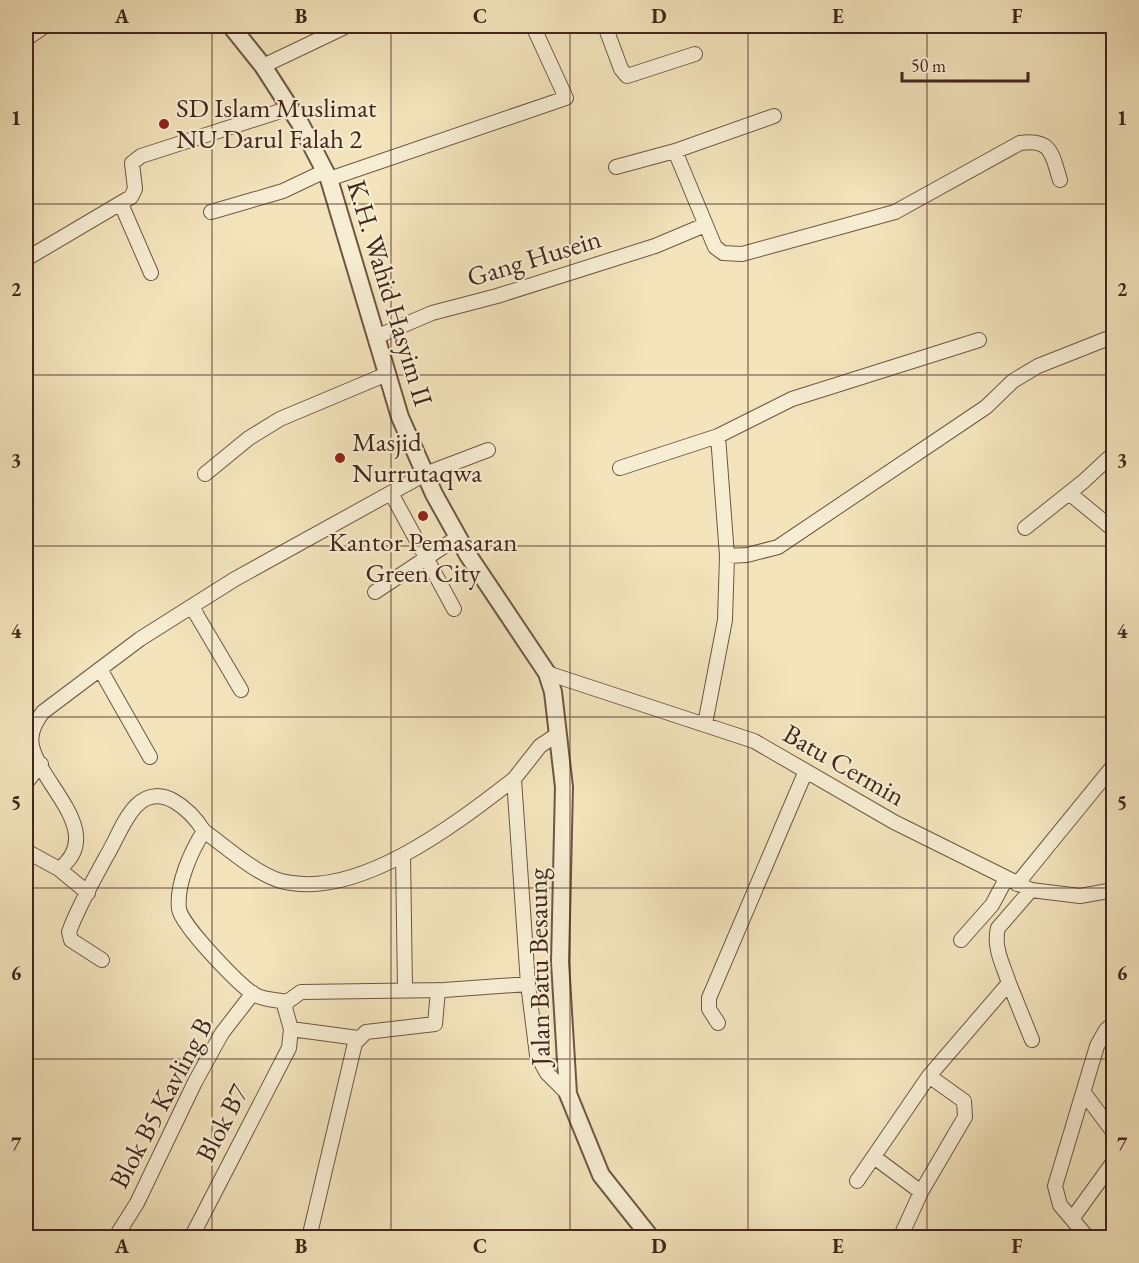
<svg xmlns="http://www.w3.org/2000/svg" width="1139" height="1263" viewBox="0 0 1139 1263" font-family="'EB Garamond',serif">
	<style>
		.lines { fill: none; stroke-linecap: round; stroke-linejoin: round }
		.minor-casing { stroke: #6e5644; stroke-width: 16 }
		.tertiary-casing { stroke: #6e5644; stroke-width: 20 }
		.minor { stroke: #f7edd3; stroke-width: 14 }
		.tertiary { stroke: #f7edd3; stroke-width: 16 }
		.grid { fill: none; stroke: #42261c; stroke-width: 1.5; stroke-opacity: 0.55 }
		.poi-dot { fill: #8f2418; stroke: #f7edd3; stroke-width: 2 }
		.labels { text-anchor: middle; stroke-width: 4.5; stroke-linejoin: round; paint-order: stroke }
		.poi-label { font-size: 27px; fill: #42261c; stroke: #f7edd3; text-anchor: start }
		.street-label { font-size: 27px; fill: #42261c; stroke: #f7edd3 }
		.neatline { fill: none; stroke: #42261c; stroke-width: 2 }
		.grid-label { font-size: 20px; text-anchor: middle; font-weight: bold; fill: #42261c }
	</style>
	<rect width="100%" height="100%" fill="#f3e4bc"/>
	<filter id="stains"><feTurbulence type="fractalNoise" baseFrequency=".00333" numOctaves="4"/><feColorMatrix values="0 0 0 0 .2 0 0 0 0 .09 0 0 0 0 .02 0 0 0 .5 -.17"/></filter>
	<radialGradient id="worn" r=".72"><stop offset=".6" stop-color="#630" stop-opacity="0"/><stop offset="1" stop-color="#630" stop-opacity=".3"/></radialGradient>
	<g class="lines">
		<!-- minor casing -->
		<g class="minor-casing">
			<path id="minor" d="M 605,26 L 621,69 L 627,76 L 695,54
				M 26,39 L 45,26
				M 263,66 L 347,26
				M 774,116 L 675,151 L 715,247 L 723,253 L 742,254 L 895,212 L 1020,143 C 1052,138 1052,155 1060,180
				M 616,167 L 675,151
				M 329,179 L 566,98 L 533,26
				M 121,204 L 151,273
				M 211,212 L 283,191 L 325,171
				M 26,259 L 131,197 L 135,189 L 132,163 L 141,156 L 290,108
				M 376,337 L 432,313 L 497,296 L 655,246 L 705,225
				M 620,468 L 718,436 L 792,399 L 979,340
				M 205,474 L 249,438 L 280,419 L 387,374
				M 391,493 L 454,609
				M 1069,493 L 1114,530
				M 1025,528 L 1084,481 L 1114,453
				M 727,556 L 747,555 L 778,547 L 986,407 L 1013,381 L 1038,366 L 1114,336
				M 375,592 L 458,537
				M 192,607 L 241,690
				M 100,669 L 150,757
				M 547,673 L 754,741 L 894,822 L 1031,890 L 1080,896 L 1114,890
				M 705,724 L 725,620 L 727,556 L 718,436
				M 558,734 L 540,746 L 514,779 L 528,984 L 537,1055 L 547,1073 L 568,1094
				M 26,783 L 41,764
				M 26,851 L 59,869 L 88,893
				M 403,855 L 405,989
				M 59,869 C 107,833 40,784 32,746 C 29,733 35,722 43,712 L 140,639 L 235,579 L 425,474 L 488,450
				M 1017,884 L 1114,765
				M 961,940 L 992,905 L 1006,879
				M 102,960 L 71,940 L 69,932 C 78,907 93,881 106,857 C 116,841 123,819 137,805 C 161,781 191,811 204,831
				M 1009,983 L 1032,1040
				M 287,1002 C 277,1000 265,1000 255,995 C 240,986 182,926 179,909 C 176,885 191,851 204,831 C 225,846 256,874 281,881 C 358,901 457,823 514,779
				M 718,1023 L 709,1009 L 709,998 L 805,773
				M 291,1029 L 358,1038
				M 1084,1093 L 1114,1133
				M 874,1157 L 921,1192
				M 857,1181 L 929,1076 L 1009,983 C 1003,965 993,947 998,928 L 1031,890
				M 1072,1219 L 1114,1161
				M 115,1238 L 137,1203 L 195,1082 L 222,1033 L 253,993
				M 191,1238 L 289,1048 L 291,1029 L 285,1008 L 287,1002 L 301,992 L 444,990 L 528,984
				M 309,1238 L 355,1043 L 366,1032 L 435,1024 L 438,990
				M 900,1238 L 921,1192 L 965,1117 L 964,1101 L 929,1076
				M 1088,1238 L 1060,1205 L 1055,1186 L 1097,1046 L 1106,1030 L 1114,1023"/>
		</g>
		<!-- tertiary casing -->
		<g class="tertiary-casing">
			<path id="tertiary" d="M 231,26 L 263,66 L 301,125 L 329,179 L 400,417 L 434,494 L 468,555 L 547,673 L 553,692 L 564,787 L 560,962 L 568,1094 L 601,1175 L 651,1238"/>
		</g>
		<!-- minor -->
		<use href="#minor" class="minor"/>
		<!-- tertiary -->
		<use href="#tertiary" class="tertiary"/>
	</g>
	<!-- grid -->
	<path class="grid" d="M 212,26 L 212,1238M 391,26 L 391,1238M 570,26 L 570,1238M 748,26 L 748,1238M 927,26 L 927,1238M 26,204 L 1114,204M 26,375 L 1114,375M 26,546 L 1114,546M 26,717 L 1114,717M 26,888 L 1114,888M 26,1059 L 1114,1059"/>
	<!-- markers -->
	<g class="poi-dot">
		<circle cx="164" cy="124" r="6"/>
		<circle cx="340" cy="458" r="6"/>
		<circle cx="423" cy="516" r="6"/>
	</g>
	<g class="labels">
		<!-- poi labels -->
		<g class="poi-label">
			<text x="176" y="117">SD Islam Muslimat<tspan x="176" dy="31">NU Darul Falah 2</tspan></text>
			<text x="352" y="451">Masjid<tspan x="352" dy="31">Nurrutaqwa</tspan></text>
			<text x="423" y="551" text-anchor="middle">Kantor Pemasaran<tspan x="423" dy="31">Green City</tspan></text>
		</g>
		<!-- street labels -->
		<g class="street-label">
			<text transform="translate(534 258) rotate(-17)" y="9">Gang Husein</text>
			<text transform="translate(390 293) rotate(73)" y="9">K.H. Wahid Hasyim II</text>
			<text transform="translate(844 765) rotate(30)" y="9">Batu Cermin</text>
			<text transform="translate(539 967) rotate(-91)" y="9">Jalan Batu Besaung</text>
			<text transform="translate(161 1103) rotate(-62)" y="9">Blok B5 Kavling B</text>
			<text transform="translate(222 1123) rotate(-63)" y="9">Blok B7</text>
		</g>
	</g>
	<!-- margin -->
	<rect width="1139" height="1263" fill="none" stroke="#f3e4bc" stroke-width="66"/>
	<!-- scale -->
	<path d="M902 72v9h126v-9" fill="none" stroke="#42261c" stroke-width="3"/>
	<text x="911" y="72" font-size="18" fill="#42261c" stroke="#f7edd3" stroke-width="4.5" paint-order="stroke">50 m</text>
	<rect x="33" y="33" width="1073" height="1197" class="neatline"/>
	<g class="grid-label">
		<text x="122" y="23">A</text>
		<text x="301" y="23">B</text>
		<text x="480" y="23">C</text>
		<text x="659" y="23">D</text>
		<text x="838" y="23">E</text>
		<text x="1017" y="23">F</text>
		<text x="16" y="125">1</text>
		<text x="1122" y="125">1</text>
		<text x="16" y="296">2</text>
		<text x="1122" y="296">2</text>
		<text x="16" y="467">3</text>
		<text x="1122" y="467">3</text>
		<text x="16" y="638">4</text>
		<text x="1122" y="638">4</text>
		<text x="16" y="809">5</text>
		<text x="1122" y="809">5</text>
		<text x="16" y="980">6</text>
		<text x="1122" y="980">6</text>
		<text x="16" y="1151">7</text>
		<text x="1122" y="1151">7</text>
		<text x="122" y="1253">A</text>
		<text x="301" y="1253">B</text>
		<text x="480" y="1253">C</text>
		<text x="659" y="1253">D</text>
		<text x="838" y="1253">E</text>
		<text x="1017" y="1253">F</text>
	</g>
	<rect width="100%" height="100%" filter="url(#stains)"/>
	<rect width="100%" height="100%" fill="url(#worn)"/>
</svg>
